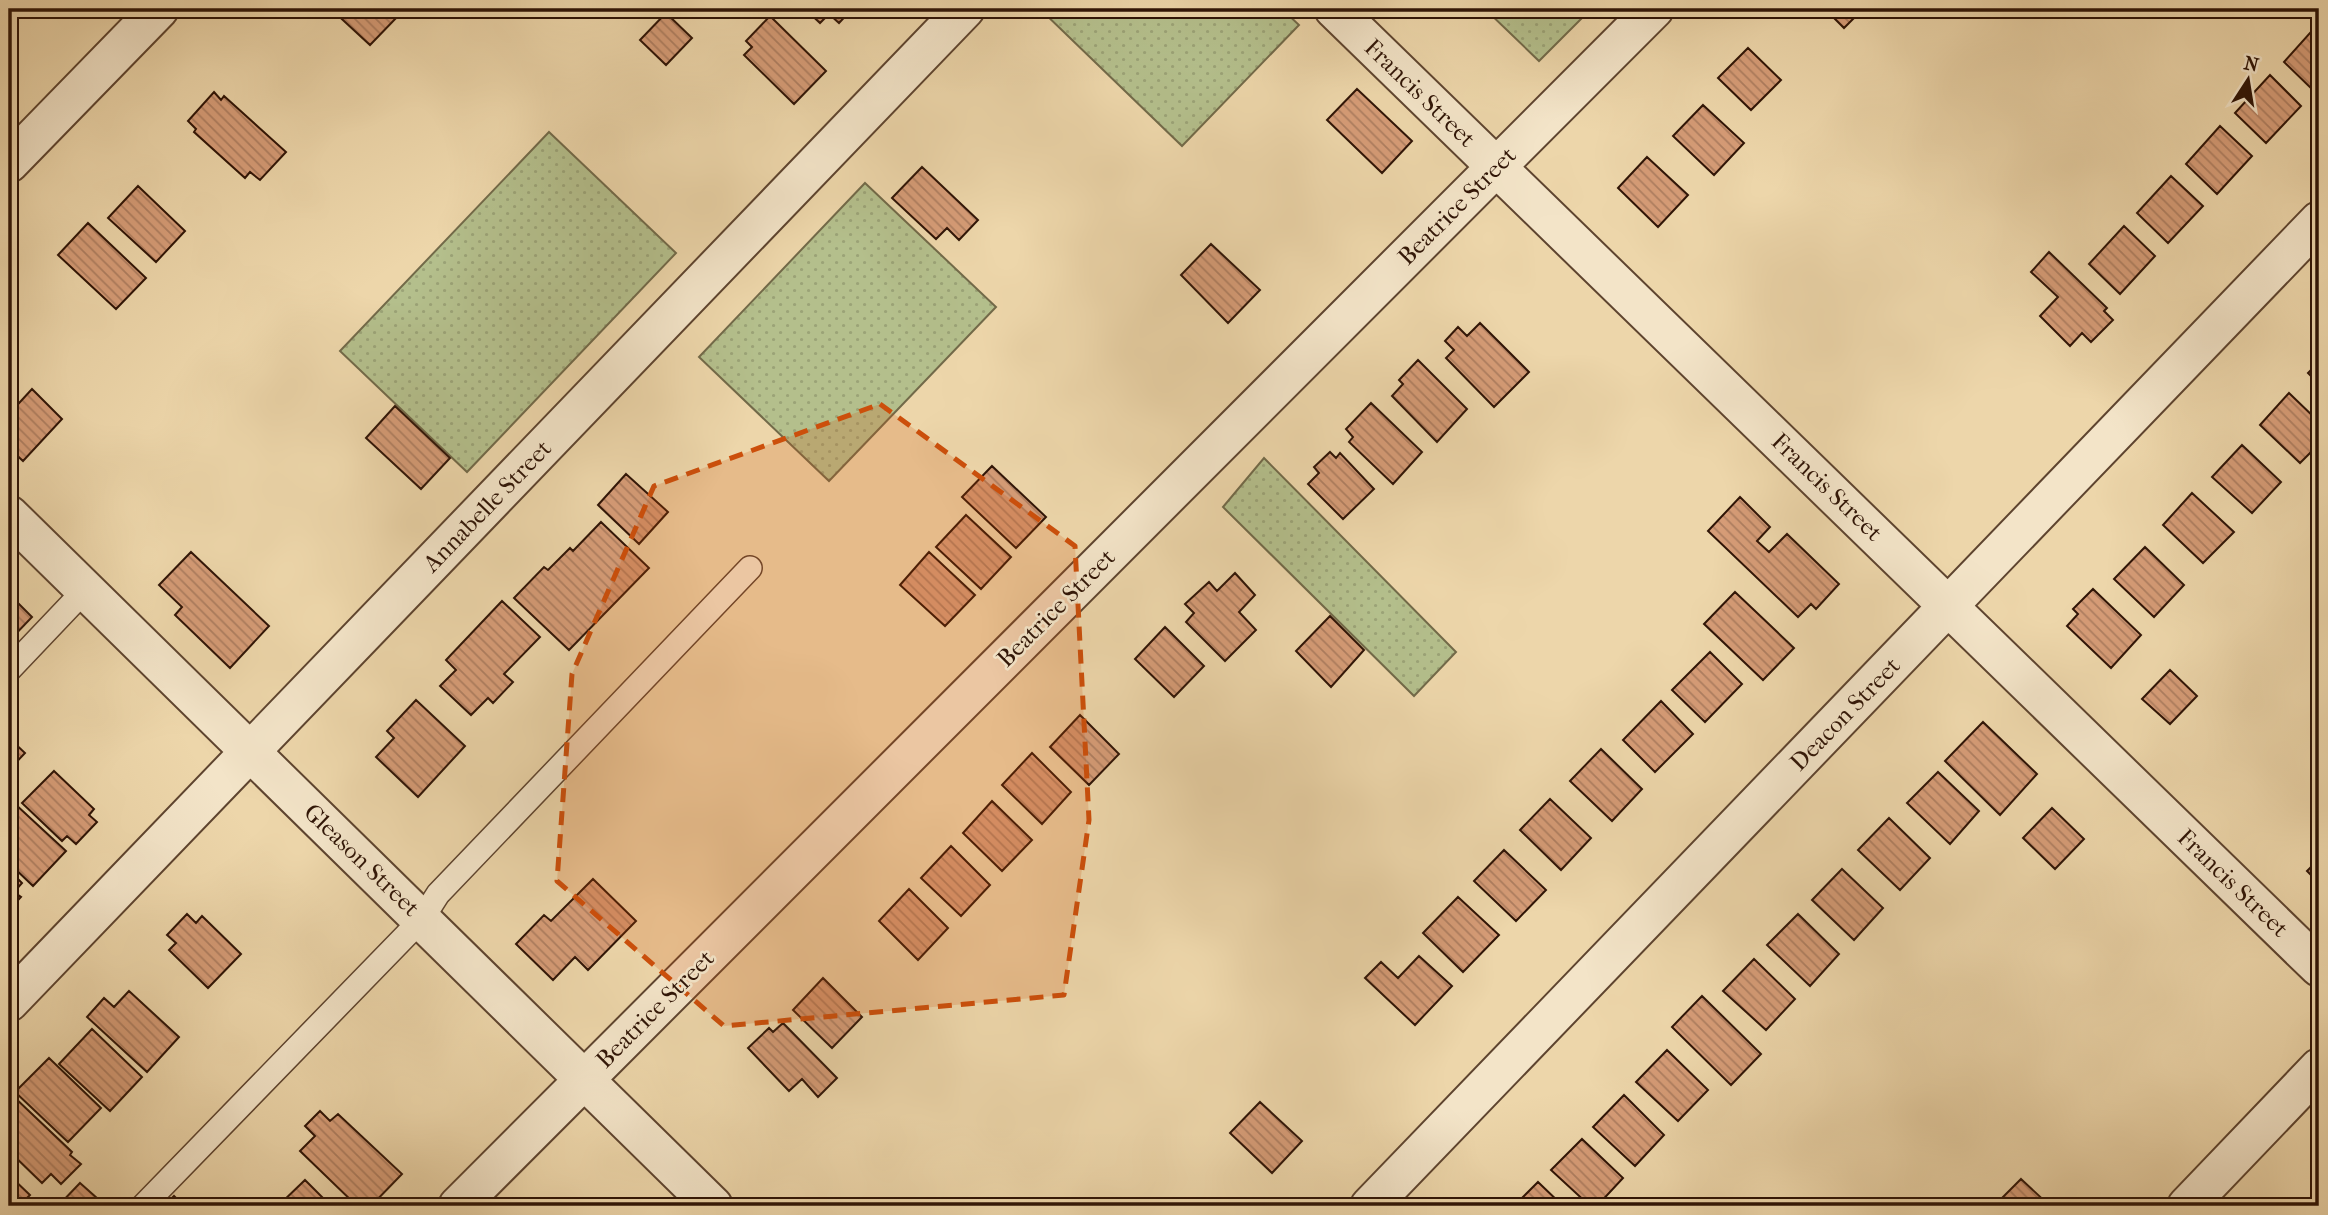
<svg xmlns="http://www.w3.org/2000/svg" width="2328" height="1215" viewBox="0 0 2328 1215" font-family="'IM FELL French Canon',serif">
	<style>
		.grass { fill: url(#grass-dots); stroke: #726a49; stroke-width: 2 }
		.building { fill: url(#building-back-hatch); stroke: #2f1406; stroke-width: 2 }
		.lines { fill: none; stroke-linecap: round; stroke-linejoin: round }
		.lane-casing { stroke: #5e442f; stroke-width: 26 }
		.street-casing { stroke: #5e442f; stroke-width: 42 }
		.lane { stroke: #f3e4c8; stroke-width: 23 }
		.street { stroke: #f3e4c8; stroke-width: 38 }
		.marked { fill: #cc4f0b; fill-opacity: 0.2; stroke: #cc4f0b; stroke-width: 5; stroke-dasharray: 14 9; stroke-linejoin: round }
		.labels { text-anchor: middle; stroke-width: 5; stroke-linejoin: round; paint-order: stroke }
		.street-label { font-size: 24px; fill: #2f1406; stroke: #f3e4c8 }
	</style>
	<defs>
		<pattern id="grass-dots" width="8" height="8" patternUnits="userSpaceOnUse" patternTransform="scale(1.75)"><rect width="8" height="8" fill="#b4bf8c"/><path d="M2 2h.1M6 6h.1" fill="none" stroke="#9ba377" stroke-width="1.8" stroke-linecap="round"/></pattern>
		<pattern id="building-back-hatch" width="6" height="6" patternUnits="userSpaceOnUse" patternTransform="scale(1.75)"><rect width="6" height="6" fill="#d69c77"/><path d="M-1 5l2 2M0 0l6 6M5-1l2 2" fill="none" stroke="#ae7e60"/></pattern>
	</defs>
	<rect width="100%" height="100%" fill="#edd6aa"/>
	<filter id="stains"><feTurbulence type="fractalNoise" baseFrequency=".00286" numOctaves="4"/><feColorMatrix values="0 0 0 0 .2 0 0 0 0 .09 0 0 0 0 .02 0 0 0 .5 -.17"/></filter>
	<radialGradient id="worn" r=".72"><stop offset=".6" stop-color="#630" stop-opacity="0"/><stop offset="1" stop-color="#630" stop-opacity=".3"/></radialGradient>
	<!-- grass -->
	<path class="grass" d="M 1040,9 L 1282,9 L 1299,25 L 1182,146 Z
		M 1485,9 L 1591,9 L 1539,61 Z
		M 549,132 L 676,253 L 467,472 L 340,351 Z
		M 865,183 L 996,307 L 829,481 L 699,357 Z
		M 1264,458 L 1456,652 L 1414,696 L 1223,507 Z"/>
	<!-- building -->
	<path class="building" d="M 331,9 L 393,9 L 399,15 L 370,45 Z
		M 805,9 L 852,9 L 839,23 L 829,14 L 820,23 Z
		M 1825,9 L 1863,9 L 1844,28 Z
		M 666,13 L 692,38 L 666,65 L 640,40 Z
		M 770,16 L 826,71 L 794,104 L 744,55 L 752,47 L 746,41 Z
		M 2318,24 L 2319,87 L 2315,92 L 2284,62 Z
		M 1748,48 L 1781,80 L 1751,110 L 1718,78 Z
		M 2270,75 L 2301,106 L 2266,143 L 2235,113 Z
		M 1357,89 L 1412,141 L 1382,173 L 1327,120 Z
		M 214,92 L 221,100 L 224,96 L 286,152 L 260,180 L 250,172 L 245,178 L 194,132 L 196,129 L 188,121 Z
		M 1703,105 L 1744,143 L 1714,175 L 1673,136 Z
		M 2220,126 L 2252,156 L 2217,194 L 2186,164 Z
		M 1647,157 L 1688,195 L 1658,227 L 1618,188 Z
		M 922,167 L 978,220 L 959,240 L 947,228 L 936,239 L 892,198 Z
		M 2171,176 L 2203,206 L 2168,243 L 2137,213 Z
		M 138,186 L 185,231 L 156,262 L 108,218 Z
		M 88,223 L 146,278 L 116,309 L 58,255 Z
		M 2124,226 L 2155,256 L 2120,294 L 2089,264 Z
		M 1211,244 L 1260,290 L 1228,323 L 1181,275 Z
		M 2049,252 L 2107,308 L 2104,311 L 2113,320 L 2091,342 L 2082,333 L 2070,346 L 2040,316 L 2058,297 L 2031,272 Z
		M 1480,323 L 1529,372 L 1494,407 L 1446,358 L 1454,350 L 1445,341 L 1458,327 L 1467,336 Z
		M 1418,360 L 1467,409 L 1437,442 L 1392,396 L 1403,384 L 1399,380 Z
		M 2319,362 L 2319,384 L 2308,373 Z
		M 32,389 L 62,419 L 23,461 L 9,448 L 9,414 Z
		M 2289,393 L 2319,422 L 2319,444 L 2300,463 L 2260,425 Z
		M 1371,403 L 1422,452 L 1393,484 L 1349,442 L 1353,437 L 1346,429 Z
		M 395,406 L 450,458 L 421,489 L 366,438 Z
		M 2242,445 L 2281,482 L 2252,513 L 2212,477 Z
		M 1330,452 L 1336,458 L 1340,453 L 1374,489 L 1343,519 L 1308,484 L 1319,473 L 1314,467 Z
		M 992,466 L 1046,517 L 1016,548 L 962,497 Z
		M 626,474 L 668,512 L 639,544 L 598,505 Z
		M 2192,493 L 2234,532 L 2203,563 L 2163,525 Z
		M 1740,497 L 1770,527 L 1757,541 L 1769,552 L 1787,534 L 1839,584 L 1816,609 L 1811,604 L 1798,617 L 1708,531 Z
		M 966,515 L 1011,557 L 981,589 L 936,547 Z
		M 601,522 L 649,568 L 569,650 L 514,598 L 544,567 L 548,570 L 570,548 L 573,551 Z
		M 2145,547 L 2184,585 L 2154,617 L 2114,579 Z
		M 191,552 L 269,626 L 230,668 L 175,615 L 182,607 L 159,585 Z
		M 929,552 L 975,595 L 945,626 L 900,585 Z
		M 1235,573 L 1255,595 L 1239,612 L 1256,630 L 1225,661 L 1186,622 L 1194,613 L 1185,604 L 1209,582 L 1217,591 Z
		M 2093,589 L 2141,635 L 2111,668 L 2067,626 L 2078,614 L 2073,609 Z
		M 1735,592 L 1794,648 L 1763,680 L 1704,624 Z
		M 9,594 L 32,617 L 9,641 Z
		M 502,601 L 540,637 L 504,674 L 513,682 L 493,703 L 488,698 L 471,715 L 440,686 L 456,670 L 446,660 Z
		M 1330,616 L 1364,650 L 1331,687 L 1296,651 Z
		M 1165,627 L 1204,666 L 1174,697 L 1135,659 Z
		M 1710,652 L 1742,684 L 1705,722 L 1672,690 Z
		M 2170,670 L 2197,696 L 2170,724 L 2142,699 Z
		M 416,700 L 465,746 L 418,797 L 376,757 L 394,738 L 387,731 Z
		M 1661,701 L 1693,734 L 1655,772 L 1623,740 Z
		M 1080,715 L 1119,754 L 1089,785 L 1050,747 Z
		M 1983,722 L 2037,774 L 2000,815 L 1945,761 Z
		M 9,738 L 25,753 L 9,770 Z
		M 1601,749 L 1642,789 L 1612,821 L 1570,781 Z
		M 1032,753 L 1071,792 L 1042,824 L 1002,785 Z
		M 54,771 L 94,809 L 89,815 L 97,822 L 76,844 L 67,836 L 62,841 L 22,803 Z
		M 1938,772 L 1979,811 L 1950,844 L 1907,803 Z
		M 1550,799 L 1591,838 L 1561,870 L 1520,830 Z
		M 992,801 L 1032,840 L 1002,871 L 963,833 Z
		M 14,803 L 66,851 L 33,886 L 9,863 L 9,808 Z
		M 2052,808 L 2084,839 L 2055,869 L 2023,838 Z
		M 1889,818 L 1930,858 L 1900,890 L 1858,850 Z
		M 951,846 L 990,885 L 961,916 L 921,878 Z
		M 1504,850 L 1546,890 L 1516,921 L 1474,881 Z
		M 2319,859 L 2319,883 L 2307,871 Z
		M 1842,869 L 1883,908 L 1854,940 L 1812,900 Z
		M 9,870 L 22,883 L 14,892 L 21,897 L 9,910 Z
		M 593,879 L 636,921 L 588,970 L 575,957 L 553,980 L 516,944 L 544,915 L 551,921 Z
		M 909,889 L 948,928 L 918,960 L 879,921 Z
		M 1458,897 L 1499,935 L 1463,972 L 1423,933 Z
		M 187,914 L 196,923 L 202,916 L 241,954 L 208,988 L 169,950 L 176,943 L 167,935 Z
		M 1798,914 L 1839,954 L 1810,986 L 1767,945 Z
		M 1419,956 L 1452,986 L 1415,1025 L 1365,978 L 1381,962 L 1398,978 Z
		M 1754,959 L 1795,999 L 1766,1030 L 1723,991 Z
		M 823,978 L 862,1017 L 832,1048 L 793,1010 Z
		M 129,991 L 179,1037 L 147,1072 L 87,1017 L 104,998 L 114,1007 Z
		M 1702,996 L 1761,1054 L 1731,1085 L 1672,1027 Z
		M 783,1023 L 837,1078 L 818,1097 L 802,1079 L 789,1091 L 748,1048 L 769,1028 L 773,1032 Z
		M 92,1029 L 142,1077 L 110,1111 L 59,1064 Z
		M 1667,1050 L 1708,1090 L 1678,1121 L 1636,1082 Z
		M 49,1058 L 101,1108 L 68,1142 L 15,1092 Z
		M 12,1095 L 72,1152 L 70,1155 L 81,1164 L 61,1184 L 51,1174 L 42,1183 L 9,1151 L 9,1099 Z
		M 1624,1095 L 1664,1135 L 1635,1166 L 1593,1127 Z
		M 1260,1102 L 1302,1141 L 1272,1173 L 1230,1133 Z
		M 320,1111 L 330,1121 L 338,1114 L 402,1174 L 371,1206 L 357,1206 L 300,1151 L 315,1136 L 305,1126 Z
		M 1582,1139 L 1623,1178 L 1597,1206 L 1590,1206 L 1551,1170 Z
		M 9,1175 L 30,1195 L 19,1206 L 9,1206 Z
		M 2021,1179 L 2050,1206 L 1994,1206 Z
		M 305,1180 L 331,1206 L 278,1206 Z
		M 1538,1182 L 1563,1206 L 1514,1206 Z
		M 80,1183 L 106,1206 L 58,1206 Z
		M 2319,1190 L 2319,1204 L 2312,1197 Z
		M 174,1196 L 184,1206 L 164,1206 Z"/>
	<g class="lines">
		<!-- lane casing -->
		<g class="lane-casing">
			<path id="lane" d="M 9,670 L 85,590
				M 143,1206 L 422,919 L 438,894 L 750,568"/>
		</g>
		<!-- street casing -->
		<g class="street-casing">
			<path id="street" d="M 1334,9 L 2319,967
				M 9,163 L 159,9
				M 9,515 L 713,1206
				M 9,1002 L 965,9
				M 458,1206 L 1654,9
				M 1370,1206 L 2319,221
				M 2187,1206 L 2319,1068"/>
		</g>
		<!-- lane -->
		<use href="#lane" class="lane"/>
		<!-- street -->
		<use href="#street" class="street"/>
	</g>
	<!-- marked area -->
	<path class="marked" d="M 880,404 L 1075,546 L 1089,820 L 1064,995 L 724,1026 L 557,881 L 572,674 L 654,486 Z"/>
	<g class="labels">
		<!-- street labels -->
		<g class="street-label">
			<text transform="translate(1420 93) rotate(44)" y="8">Francis Street</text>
			<text transform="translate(1457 206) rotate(-45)" y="8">Beatrice Street</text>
			<text transform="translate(1827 487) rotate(44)" y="8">Francis Street</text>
			<text transform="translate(487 506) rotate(-46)" y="8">Annabelle Street</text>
			<text transform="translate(1056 608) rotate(-45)" y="8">Beatrice Street</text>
			<text transform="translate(1845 714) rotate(-46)" y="8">Deacon Street</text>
			<text transform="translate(362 860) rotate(44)" y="8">Gleason Street</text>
			<text transform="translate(2233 883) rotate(44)" y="8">Francis Street</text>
			<text transform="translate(655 1009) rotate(-45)" y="8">Beatrice Street</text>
		</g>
	</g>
	<!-- margin -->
	<rect width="2328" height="1215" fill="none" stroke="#edd6aa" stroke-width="35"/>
	<rect x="10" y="10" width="2307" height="1194" fill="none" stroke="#2f1406" stroke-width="3.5"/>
	<rect x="18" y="18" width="2293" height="1180" fill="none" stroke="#2f1406" stroke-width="2"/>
	<!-- north arrow -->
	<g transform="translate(2248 80) rotate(12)" stroke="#f3e4c8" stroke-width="5" paint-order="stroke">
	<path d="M0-5L12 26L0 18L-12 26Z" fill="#2f1406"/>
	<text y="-10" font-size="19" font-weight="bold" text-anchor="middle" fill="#2f1406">N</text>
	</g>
	<rect width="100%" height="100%" filter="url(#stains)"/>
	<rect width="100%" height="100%" fill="url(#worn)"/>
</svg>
